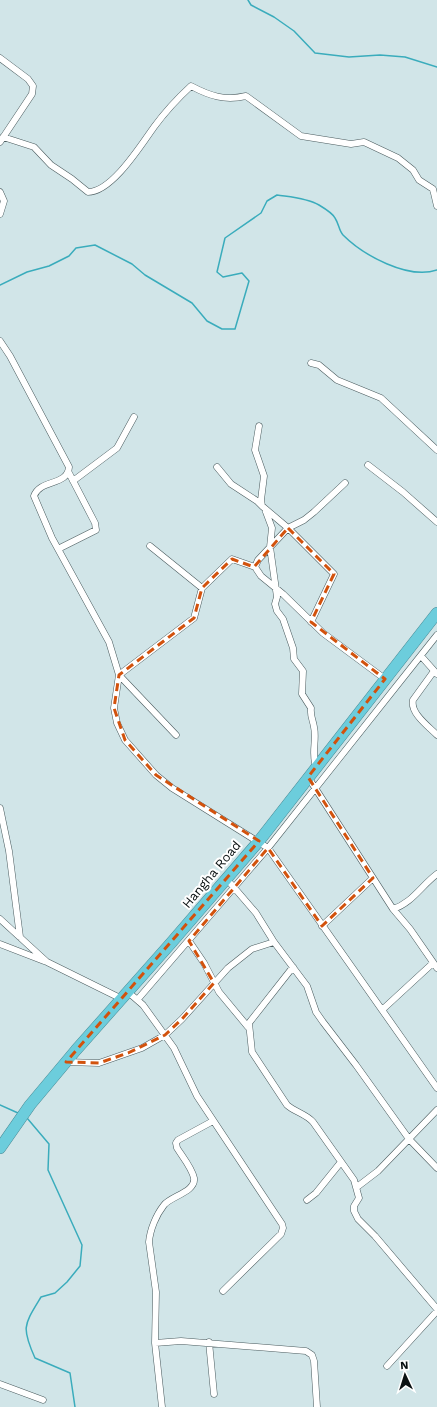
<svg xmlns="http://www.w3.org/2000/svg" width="437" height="1407" viewBox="0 0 437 1407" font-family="'Work Sans',sans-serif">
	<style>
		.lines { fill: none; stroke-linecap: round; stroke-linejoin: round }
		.stream { stroke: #3aacbc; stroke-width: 1.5 }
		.street-casing { stroke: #4a5b5e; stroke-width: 7 }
		.highway-casing { stroke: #4a8b95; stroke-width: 12 }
		.street { stroke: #fff; stroke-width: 6 }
		.highway { stroke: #6ccddc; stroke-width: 11 }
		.marked { fill: none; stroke: #d2520d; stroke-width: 3; stroke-dasharray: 8 5; stroke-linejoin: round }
		.labels { text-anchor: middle; stroke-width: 4; stroke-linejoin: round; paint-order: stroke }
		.street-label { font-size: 13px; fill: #0a1112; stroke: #fff }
	</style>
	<rect width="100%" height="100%" fill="#d1e5e8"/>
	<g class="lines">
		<!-- stream -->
		<path class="stream" d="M 248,0 L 251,5 L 274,17 L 294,31 L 315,53 L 349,57 L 380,55 L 405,57 L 437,67
			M 0,285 L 27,272 L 49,266 L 69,256 L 76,248 L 95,245 L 132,264 L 145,275 L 192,303 L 207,321 L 222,329 L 235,329 L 249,281 L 242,273 L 223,277 L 217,272 L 225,238 L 261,213 L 267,201 L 277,195 C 290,197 307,198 319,205 C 324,208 333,214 335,218 C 339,224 339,231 343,235 C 363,255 408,280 437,270
			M 0,1105 L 18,1113
			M 27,1118 L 49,1144 L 48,1170 L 82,1245 L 80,1266 L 67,1282 L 55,1293 L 41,1297 C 24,1325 21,1327 35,1358 L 70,1373 L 75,1407"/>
		<!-- street casing -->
		<g class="street-casing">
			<path id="street" d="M 0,58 L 28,79 L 33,86 L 32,94 L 0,142
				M 3,137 L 34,147 L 51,165 L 72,179 L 88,192 C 112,192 141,145 154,127 C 165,112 178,98 191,86 C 210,96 225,101 246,96 L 301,136 L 351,144 L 364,142 L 398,158 L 413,170 L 419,180 L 433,189 L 437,206
				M 0,192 L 4,201 L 0,214
				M 0,341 L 10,356 L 69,467 C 68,486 40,479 34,496 L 52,538 L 109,642 L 119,675 L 114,708 L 117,723 L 125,740 L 156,775 L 172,788 L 268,848 L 437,1088
				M 311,363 L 319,365 L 337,380 L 381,398 L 437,450
				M 259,426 L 255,450 L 264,476 L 261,500 L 262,506 L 288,528 L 334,574 L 311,622
				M 368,465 L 403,492 L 437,522
				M 217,467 L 231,484 L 257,501 L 262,506
				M 73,481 L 117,448 L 134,417
				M 345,483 L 314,512 L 304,520 L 288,528 L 258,560 L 255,567 L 261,576 L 283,594 L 323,633 L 385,679
				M 266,512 L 272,528 L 270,547 L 277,597 L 275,604 L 277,611 L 283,619 L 293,648 L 294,659 L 303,671 L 302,694 L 311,708 C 310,716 313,720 314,727 C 317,740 311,754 316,766
				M 150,546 L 202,588
				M 58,549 L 96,530 L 95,523 L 69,473
				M 421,656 L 437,674
				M 434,671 L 413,700 C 410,713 428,726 437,735
				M 176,735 L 119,675 L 194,618 L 202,588 L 232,559 L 255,567
				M 308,777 L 393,909 L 410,929 L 437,968
				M 0,808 L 9,851 L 20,937
				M 231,884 L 256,913 L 274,942 L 307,986 L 316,1012 L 323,1022 L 356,1065 L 409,1139 L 437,1168
				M 393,909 C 412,903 421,886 437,874
				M 0,919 L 47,962 L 122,999
				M 322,926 L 373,878
				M 189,941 L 204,963 L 219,992 L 248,1027
				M 0,944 L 44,961
				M 293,967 L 249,1023 L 252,1052 L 287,1105 C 295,1112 306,1114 313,1122 L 354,1180 L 359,1198 L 354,1206 L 354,1211 L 358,1219 L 375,1236 L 437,1309
				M 128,992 L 143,1005 L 174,1048 L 197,1096 L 282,1224 L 283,1228 L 281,1234 L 223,1291
				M 138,999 L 268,848 L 437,635
				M 382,1010 L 433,963
				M 66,1062 L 99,1063 L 142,1048 L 165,1035 L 182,1019 L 228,968 L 252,949 L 274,942
				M 357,1187 L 378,1171 L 437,1110
				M 307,1200 L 316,1193 L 341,1162
				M 209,1342 L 214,1394
				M 155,1343 L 181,1341 L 306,1351 L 312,1355 L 314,1361 L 317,1407
				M 387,1366 L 437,1311
				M 0,1384 L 43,1400
				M 162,1407 L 155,1343 L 156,1292 L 149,1242 C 150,1230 156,1215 164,1205 C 171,1196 196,1192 194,1178 C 192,1168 182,1156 177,1148 L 176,1143 L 178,1140 L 213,1121"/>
		</g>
		<!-- highway casing -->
		<g class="highway-casing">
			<path id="highway" d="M 0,1148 L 30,1105 L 76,1050 L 171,943 L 259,841 L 437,613"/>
		</g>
		<!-- street -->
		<use href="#street" class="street"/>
		<!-- highway -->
		<use href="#highway" class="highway"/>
	</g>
	<!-- marked area -->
	<path class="marked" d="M 288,528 L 334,574 L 311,622 L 385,679 L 308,777 L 373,878 L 322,926 L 268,848 L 189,941 L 214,983 L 182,1019 L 165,1035 L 128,1053 L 99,1063 L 66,1062 L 259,841 L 156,775 L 125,740 L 114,708 L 119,675 L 194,618 L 202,588 L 232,559 L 254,567 Z"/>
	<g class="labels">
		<!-- street labels -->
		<g class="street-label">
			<text transform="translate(211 874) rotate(-50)" y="5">Hangha Road</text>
		</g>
	</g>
	<!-- north arrow -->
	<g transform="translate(405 1375) rotate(356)" stroke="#ffffff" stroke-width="3" paint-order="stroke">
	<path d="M0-3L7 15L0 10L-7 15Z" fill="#0a1112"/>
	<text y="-6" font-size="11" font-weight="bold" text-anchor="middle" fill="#0a1112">N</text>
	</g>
</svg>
